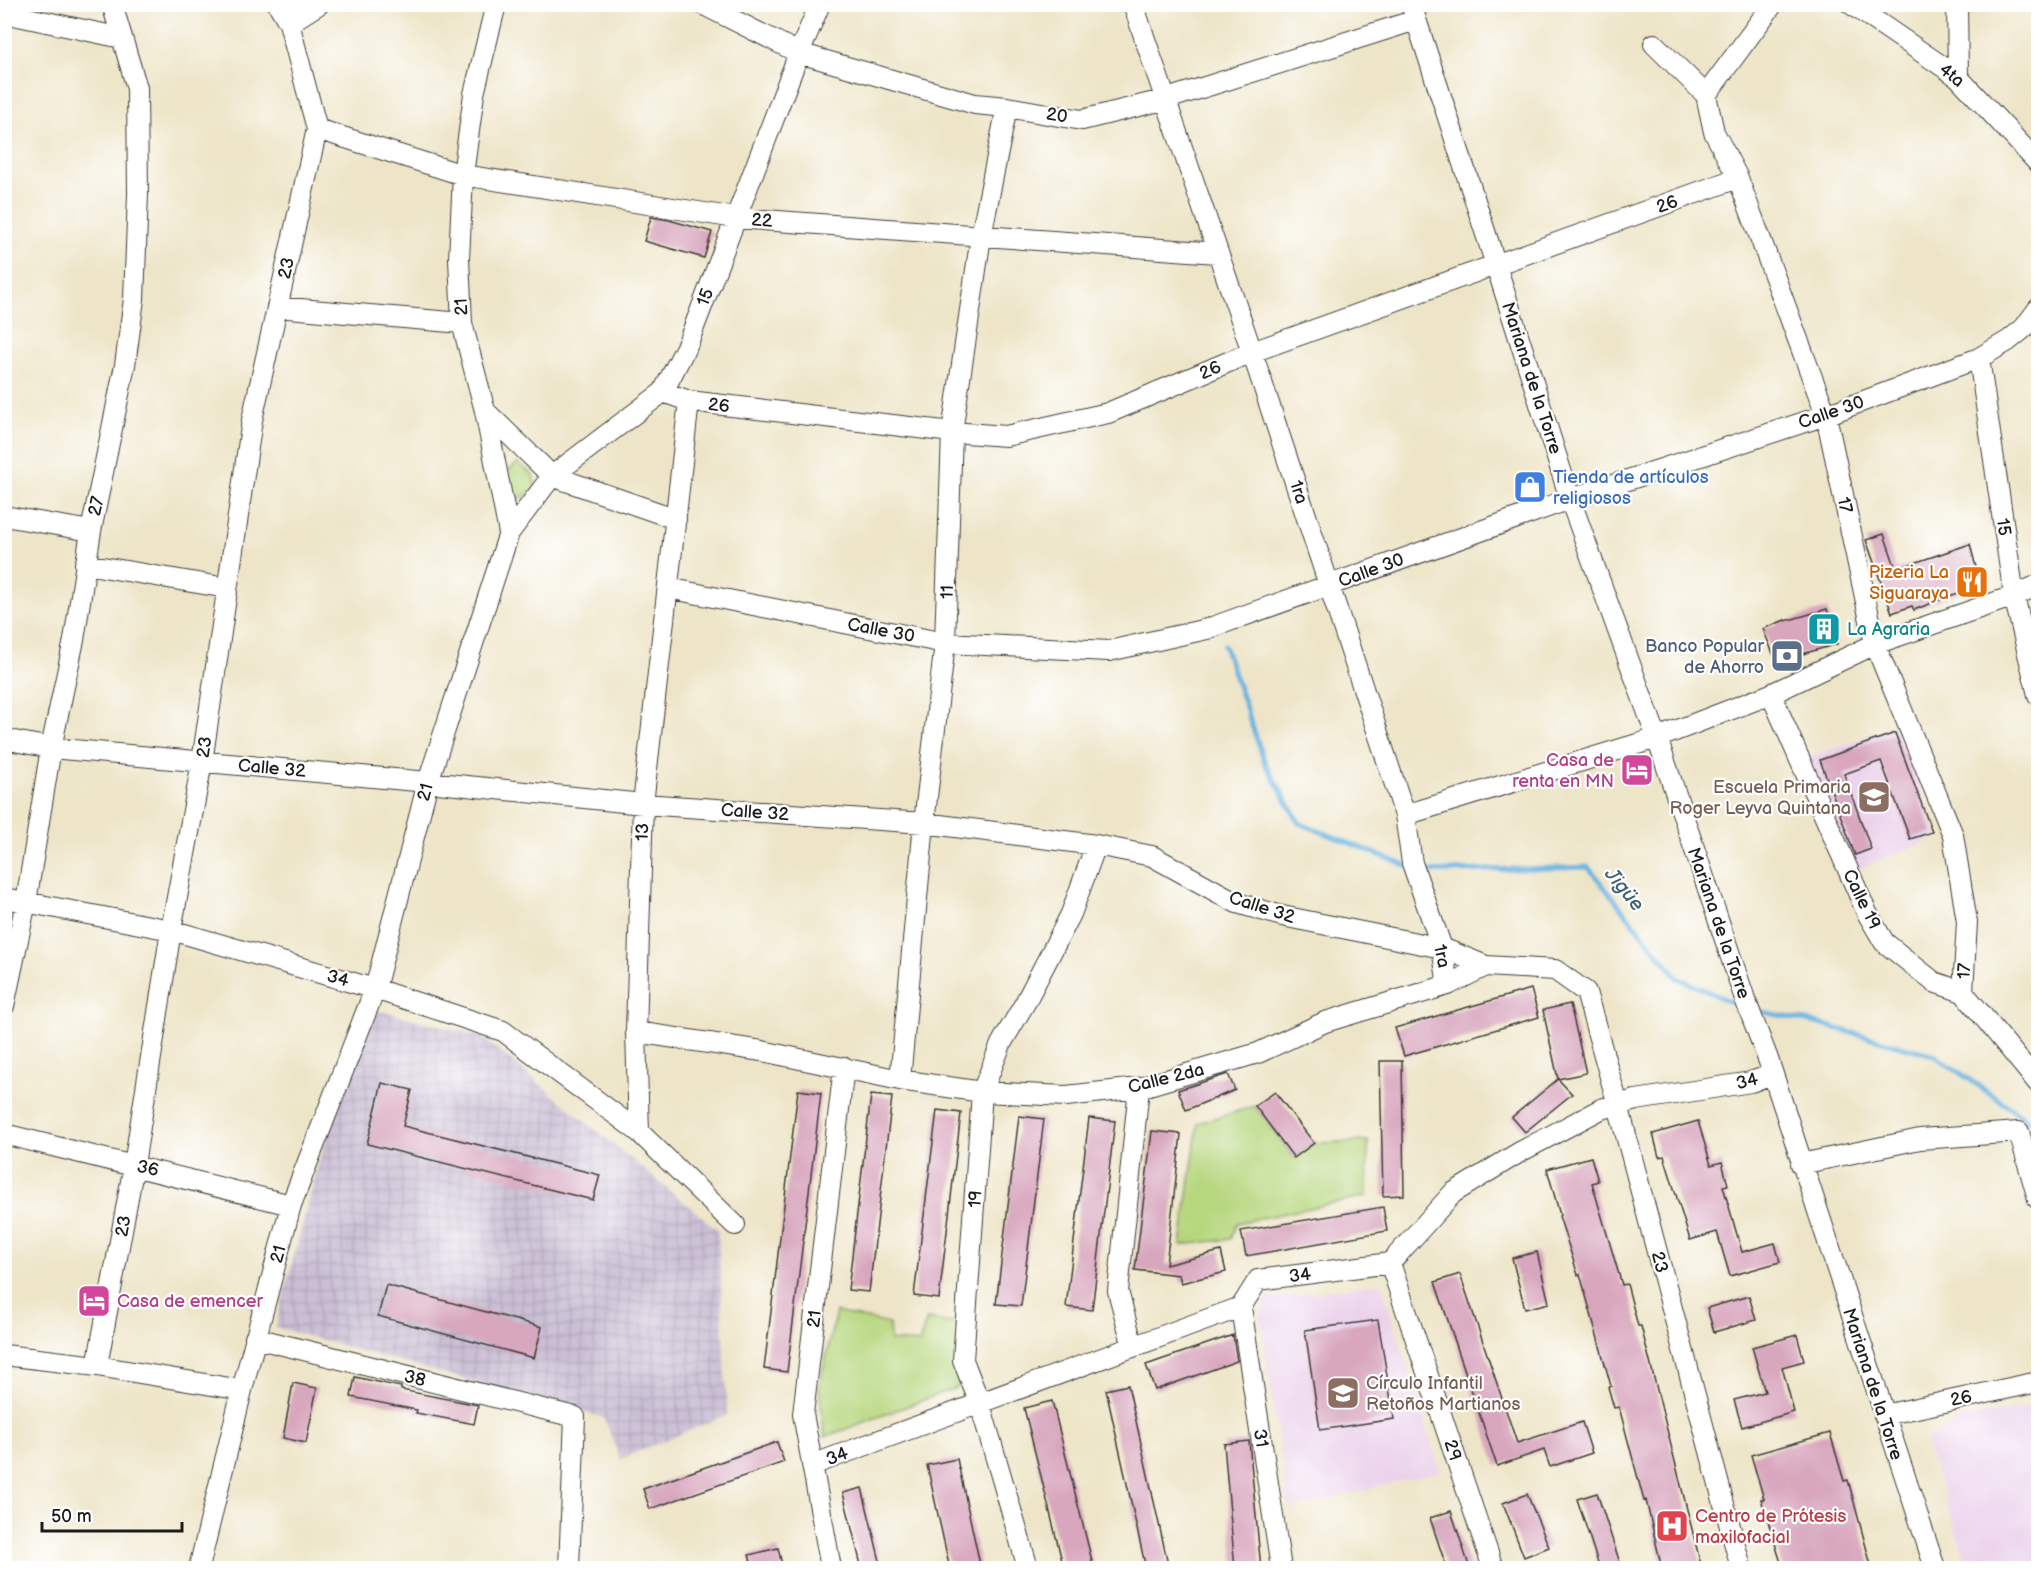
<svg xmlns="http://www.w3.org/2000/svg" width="2043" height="1573" viewBox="0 0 2043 1573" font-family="'Balsamiq Sans',sans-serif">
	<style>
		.built { fill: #ebd1eb }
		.industrial { fill: url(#industrial-grid) }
		.grass { fill: #b7d77f; stroke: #6a7a4e; stroke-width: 1.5 }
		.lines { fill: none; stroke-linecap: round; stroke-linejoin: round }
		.stream { stroke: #68b2e0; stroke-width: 5 }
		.building { fill: #d8a6bd }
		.minor-casing { stroke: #3c3a36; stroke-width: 22 }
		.minor { stroke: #fff; stroke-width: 20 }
		.labels { text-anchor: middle; stroke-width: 4.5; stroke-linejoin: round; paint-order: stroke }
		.street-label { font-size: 18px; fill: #1c1c1c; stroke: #fff }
		.shop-label { font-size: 18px; fill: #366cbe; stroke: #fff; text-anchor: start }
		.food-label { font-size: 18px; fill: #c56008; stroke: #fff; text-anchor: end }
		.culture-label { font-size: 18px; fill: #0d838f; stroke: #fff; text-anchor: start }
		.service-label { font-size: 18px; fill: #4e5e75; stroke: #fff; text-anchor: end }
		.hotel-label { font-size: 18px; fill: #b23c85; stroke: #fff; text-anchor: end }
		.education-label { font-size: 18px; fill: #785e54; stroke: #fff; text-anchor: end }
		.health-label { font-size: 18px; fill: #be3a42; stroke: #fff; text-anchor: start }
		.water-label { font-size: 20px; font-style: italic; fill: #3e6074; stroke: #fff }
	</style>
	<defs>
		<pattern id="industrial-grid" width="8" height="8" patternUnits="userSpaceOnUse" patternTransform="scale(1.5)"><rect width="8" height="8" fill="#cbbfd5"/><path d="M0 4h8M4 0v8" fill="none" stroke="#aea4b6"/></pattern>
	</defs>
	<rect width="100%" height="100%" fill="#fff"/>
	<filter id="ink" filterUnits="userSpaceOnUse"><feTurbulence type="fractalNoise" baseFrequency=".0167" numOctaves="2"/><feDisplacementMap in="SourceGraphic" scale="12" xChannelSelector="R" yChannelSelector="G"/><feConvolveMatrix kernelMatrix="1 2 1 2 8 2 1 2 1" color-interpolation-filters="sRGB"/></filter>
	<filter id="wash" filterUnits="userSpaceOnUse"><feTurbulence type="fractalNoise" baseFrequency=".008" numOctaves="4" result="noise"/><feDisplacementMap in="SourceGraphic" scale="24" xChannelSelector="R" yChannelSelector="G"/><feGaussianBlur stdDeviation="1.35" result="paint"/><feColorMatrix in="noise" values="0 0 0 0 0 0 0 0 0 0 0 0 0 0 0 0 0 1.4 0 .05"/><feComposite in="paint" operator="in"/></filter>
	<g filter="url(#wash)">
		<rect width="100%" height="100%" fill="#eee5c8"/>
		<!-- built -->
		<path class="built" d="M 1897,726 L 1938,837 L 1855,870 L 1809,757 Z
			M 1381,1283 L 1440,1471 L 1289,1509 L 1260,1315 L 1265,1300 Z
			M 2038,1405 L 2038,1568 L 1969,1568 L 1925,1441 L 1960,1419 Z"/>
		<!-- industrial -->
		<path class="industrial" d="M 361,1006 L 481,1036 L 718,1230 L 727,1415 L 620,1459 L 604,1418 L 275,1327 Z"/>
		<!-- grass -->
		<path class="grass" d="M 518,463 L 533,475 L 536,489 L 519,499 L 505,487 L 505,473 Z
			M 1255,1106 L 1294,1158 L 1314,1143 L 1368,1141 L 1367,1196 L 1237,1223 L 1231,1239 L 1181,1245 L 1198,1123 Z
			M 836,1312 L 889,1324 L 890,1341 L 919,1343 L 927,1319 L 959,1324 L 958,1387 L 825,1437 L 819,1388 Z"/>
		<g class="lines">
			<!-- stream -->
			<path class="stream" d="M 1224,645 L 1265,763 L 1299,823 L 1407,866
				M 1421,872 L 1588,867 L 1678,978 L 1742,1007
				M 1754,1010 L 1816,1023 L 1934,1055 L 2038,1127"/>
		</g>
		<g id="blocks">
			<!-- building -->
			<path class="building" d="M 651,217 L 669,220 L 712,232 L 704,258 L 644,241 Z
				M 1884,534 L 1896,569 L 1970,544 L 1981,587 L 1952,595 L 1914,610 L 1912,606 L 1892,613 L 1866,540 Z
				M 1827,609 L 1837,644 L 1799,655 L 1801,659 L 1779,668 L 1763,629 L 1785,620 L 1786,621 Z
				M 1895,733 L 1932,832 L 1910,839 L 1881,761 L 1844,774 L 1871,849 L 1855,855 L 1820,760 Z
				M 1531,989 L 1539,1017 L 1404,1056 L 1395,1028 Z
				M 1570,1004 L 1586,1073 L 1558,1079 L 1543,1010 Z
				M 1380,1061 L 1402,1061 L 1404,1195 L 1383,1196 Z
				M 1228,1074 L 1235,1090 L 1186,1110 L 1178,1090 Z
				M 1558,1079 L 1572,1094 L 1525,1132 L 1512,1117 Z
				M 382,1083 L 412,1090 L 403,1126 L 600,1175 L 593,1200 L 367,1144 Z
				M 798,1090 L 821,1093 L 787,1372 L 764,1369 Z
				M 1275,1092 L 1314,1143 L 1294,1158 L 1255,1106 Z
				M 871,1095 L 892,1097 L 869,1292 L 848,1290 Z
				M 937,1110 L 961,1113 L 939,1299 L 914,1296 Z
				M 1019,1116 L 1044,1119 L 1021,1306 L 996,1304 Z
				M 1089,1118 L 1115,1121 L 1092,1310 L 1066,1307 Z
				M 1698,1121 L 1711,1165 L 1722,1162 L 1728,1185 L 1723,1186 L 1742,1252 L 1775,1243 L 1780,1262 L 1730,1276 L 1717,1232 L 1690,1240 L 1664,1156 L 1659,1157 L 1653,1134 Z
				M 1152,1131 L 1181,1134 L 1166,1265 L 1221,1251 L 1226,1272 L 1181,1283 L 1179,1275 L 1135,1270 Z
				M 1591,1157 L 1598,1181 L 1592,1183 L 1622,1285 L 1627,1284 L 1638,1326 L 1641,1326 L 1702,1569 L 1662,1569 L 1646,1500 L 1644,1501 L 1619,1407 L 1614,1408 L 1608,1387 L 1611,1386 L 1580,1274 L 1578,1275 L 1559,1216 L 1560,1215 L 1547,1169 Z
				M 1383,1207 L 1387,1231 L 1246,1256 L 1241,1231 Z
				M 1537,1252 L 1549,1303 L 1525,1309 L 1512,1258 Z
				M 1460,1274 L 1517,1443 L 1582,1422 L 1592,1453 L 1550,1467 L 1544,1450 L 1497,1466 L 1435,1282 Z
				M 386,1285 L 542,1327 L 534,1358 L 378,1316 Z
				M 1749,1296 L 1756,1320 L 1714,1332 L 1707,1308 Z
				M 1378,1320 L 1394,1419 L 1320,1430 L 1305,1330 Z
				M 1233,1335 L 1237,1361 L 1155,1390 L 1146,1365 Z
				M 1797,1335 L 1804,1361 L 1782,1367 L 1794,1412 L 1742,1427 L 1734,1400 L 1765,1392 L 1752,1347 Z
				M 355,1377 L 401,1387 L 401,1390 L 478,1405 L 474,1424 L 416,1413 L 417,1410 L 351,1397 Z
				M 293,1383 L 317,1388 L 306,1443 L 283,1438 Z
				M 1128,1385 L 1169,1569 L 1146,1569 L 1106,1390 Z
				M 1052,1401 L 1094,1569 L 1064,1569 L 1024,1408 Z
				M 1830,1433 L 1844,1481 L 1848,1480 L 1872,1569 L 1783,1569 L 1761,1499 L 1764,1499 L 1751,1455 Z
				M 1249,1441 L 1261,1569 L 1235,1569 L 1224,1444 Z
				M 777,1442 L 784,1462 L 650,1509 L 643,1489 Z
				M 957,1459 L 981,1569 L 950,1569 L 927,1465 Z
				M 862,1488 L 882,1569 L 862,1569 L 843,1493 Z
				M 1597,1493 L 1622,1569 L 1600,1569 L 1577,1499 Z
				M 1527,1494 L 1549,1547 L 1524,1557 L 1503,1503 Z
				M 1451,1511 L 1470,1569 L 1447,1569 L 1430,1518 Z
				M 778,1548 L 783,1569 L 753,1569 L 749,1555 Z"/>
		</g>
	</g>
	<g filter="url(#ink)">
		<use href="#blocks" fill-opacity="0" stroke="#3c3a36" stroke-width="1.5"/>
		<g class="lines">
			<!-- minor casing -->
			<g class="minor-casing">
				<path id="minor" d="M 702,4 L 799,53 L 975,104 L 1007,107 L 1082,120 L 1167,99 L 1416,20
					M 1133,4 L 1252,352 L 1405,815 L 1412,863 L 1442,948 L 1448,985
					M 1411,4 L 1496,265 L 1570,499 L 1657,738 L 1745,999 L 1768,1059 L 1935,1568
					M 1851,4 L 1958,77 L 2038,163
					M 1957,4 L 1958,77
					M 4,13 L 122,38
					M 289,23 L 319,4
					M 1654,44 L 1706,95 L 1714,132 L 1738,178 L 1826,415 L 1875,644 L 1953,835 L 1967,922 L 1963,992
					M 1706,95 L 1773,4
					M 317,129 L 463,175 L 736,218 L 1217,253
					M 277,307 L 462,323
					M 1979,358 L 2014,596 L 2038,695
					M 663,392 L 689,401 L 952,432 L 1006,436 L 1108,413 L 1252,352 L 1738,178
					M 689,401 L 643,804 L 636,1032 L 639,1132 L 735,1225
					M 485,411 L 552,476 L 676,519
					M 4,516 L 91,531
					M 509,533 L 552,476 L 663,392 L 688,343 L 799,53 L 820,4
					M 85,564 L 227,588
					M 668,588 L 945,643 L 1109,651 L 1207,629 L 1570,499 L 1826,415 L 1979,358 L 2008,341 L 2024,328 L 2038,309
					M 1771,694 L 1867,913 L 1884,942 L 1934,982 L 1963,992 L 2038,1083
					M 4,739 L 51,748 L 428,782 L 643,804 L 924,823 L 1096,845 L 1152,856 L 1237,903 L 1282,916 L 1442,948 L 1486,966
					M 1405,815 L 1657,738 L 1771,694 L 1875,644 L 2014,596 L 2038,585
					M 4,898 L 171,930 L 375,989 L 503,1031 L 639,1132
					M 4,1006 L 26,902 L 51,748 L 74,640 L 91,531 L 125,365 L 134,299 L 138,194 L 137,88 L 112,4
					M 636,1032 L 762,1051 L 900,1080 L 982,1092 L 1066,1096 L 1139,1088 L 1258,1053 L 1325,1022 L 1448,985 L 1486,966 L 1555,970 L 1586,992 L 1618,1105 L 1741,1568
					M 900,1080 L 924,823 L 945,643 L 952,432 L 981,236 L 1007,107
					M 4,1134 L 291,1205
					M 1801,1164 L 1920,1139 L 2019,1132 L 2038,1199
					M 1390,1263 L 1493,1568
					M 1241,1307 L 1281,1568
					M 255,1338 L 575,1417 L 569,1568
					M 1133,1347 L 1118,1291 L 1139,1088
					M 4,1355 L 97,1366 L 242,1390
					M 97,1366 L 134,1165 L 171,930 L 202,762 L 252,420 L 317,129 L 289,23 L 278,4
					M 1884,1415 L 2038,1382
					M 812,1465 L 1241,1307 L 1258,1280 L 1390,1263 L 1453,1193 L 1520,1152 L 1601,1109 L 1636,1100 L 1751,1082 L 1772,1074
					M 199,1568 L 242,1390 L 291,1205 L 375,989 L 428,782 L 509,533 L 485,411 L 462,323 L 459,259 L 463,175 L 474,94 L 496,4
					M 831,1568 L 803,1414 L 844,1067
					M 1028,1568 L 980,1404 L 963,1360 L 982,1092 L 1001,1044 L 1025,1003 L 1071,914 L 1096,845"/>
			</g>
			<!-- minor -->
			<use href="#minor" class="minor"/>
		</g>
	</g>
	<!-- icons -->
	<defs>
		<g id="shop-square" transform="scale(1.725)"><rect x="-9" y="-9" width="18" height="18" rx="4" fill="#3f7fe0" stroke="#fff"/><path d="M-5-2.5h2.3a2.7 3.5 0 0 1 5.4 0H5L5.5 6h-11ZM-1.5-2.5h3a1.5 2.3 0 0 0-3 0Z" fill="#fff"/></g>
		<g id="restaurant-square" transform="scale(1.725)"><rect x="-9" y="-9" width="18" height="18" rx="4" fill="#e8710a" stroke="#fff"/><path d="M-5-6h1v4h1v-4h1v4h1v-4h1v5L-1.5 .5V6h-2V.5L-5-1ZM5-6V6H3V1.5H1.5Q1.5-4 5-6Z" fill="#fff"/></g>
		<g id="building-square" transform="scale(1.725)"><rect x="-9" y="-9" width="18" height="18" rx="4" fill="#0f9aa8" stroke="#fff"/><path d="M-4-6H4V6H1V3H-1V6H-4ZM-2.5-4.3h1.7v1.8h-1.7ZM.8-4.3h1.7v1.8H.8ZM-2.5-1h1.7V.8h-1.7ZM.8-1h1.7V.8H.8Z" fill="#fff"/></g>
		<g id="bank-square" transform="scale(1.725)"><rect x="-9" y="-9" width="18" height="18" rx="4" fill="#5c6f8a" stroke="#fff"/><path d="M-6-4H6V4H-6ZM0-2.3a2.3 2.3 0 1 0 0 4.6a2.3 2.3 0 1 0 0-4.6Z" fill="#fff"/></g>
		<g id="hotel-square" transform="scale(1.725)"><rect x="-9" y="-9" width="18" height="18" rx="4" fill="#d1479c" stroke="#fff"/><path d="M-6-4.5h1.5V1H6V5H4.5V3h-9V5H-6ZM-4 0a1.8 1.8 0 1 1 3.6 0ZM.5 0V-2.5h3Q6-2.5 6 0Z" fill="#fff"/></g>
		<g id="school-square" transform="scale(1.725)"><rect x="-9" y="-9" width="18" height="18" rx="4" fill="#8d6e63" stroke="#fff"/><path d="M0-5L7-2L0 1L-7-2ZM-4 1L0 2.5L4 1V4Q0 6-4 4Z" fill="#fff"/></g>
		<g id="hospital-square" transform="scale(1.725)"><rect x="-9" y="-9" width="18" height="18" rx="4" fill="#e0444e" stroke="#fff"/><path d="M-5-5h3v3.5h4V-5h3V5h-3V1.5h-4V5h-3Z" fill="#fff"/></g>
	</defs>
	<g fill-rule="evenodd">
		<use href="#shop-square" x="1530" y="487"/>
		<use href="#restaurant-square" x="1972" y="582"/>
		<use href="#building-square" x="1824" y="629"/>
		<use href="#bank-square" x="1787" y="656"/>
		<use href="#hotel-square" x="1637" y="770"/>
		<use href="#school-square" x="1874" y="797"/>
		<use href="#hotel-square" x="94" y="1301"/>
		<use href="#school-square" x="1343" y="1393"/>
		<use href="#hospital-square" x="1672" y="1526"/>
	</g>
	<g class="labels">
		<!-- street labels -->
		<g class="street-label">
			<text transform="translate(1952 75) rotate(39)" y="6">4ta</text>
			<text transform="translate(1057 115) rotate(9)" y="6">20</text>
			<text transform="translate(1667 204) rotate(-20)" y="6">26</text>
			<text transform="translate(762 220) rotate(4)" y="6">22</text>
			<text transform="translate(286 268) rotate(-77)" y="6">23</text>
			<text transform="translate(705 297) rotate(-69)" y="6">15</text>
			<text transform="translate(461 307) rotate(-93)" y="6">21</text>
			<text transform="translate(1210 370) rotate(-23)" y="6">26</text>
			<text transform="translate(1532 378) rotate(72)" y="6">Mariana de la Torre</text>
			<text transform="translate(719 405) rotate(7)" y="6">26</text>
			<text transform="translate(1831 412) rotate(-19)" y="6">Calle 30</text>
			<text transform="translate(1299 492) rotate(72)" y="6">1ra</text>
			<text transform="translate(1845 505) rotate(78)" y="6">17</text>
			<text transform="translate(96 506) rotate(-78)" y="6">27</text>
			<text transform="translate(2004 527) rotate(82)" y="6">15</text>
			<text transform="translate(1371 570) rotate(-20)" y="6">Calle 30</text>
			<text transform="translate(947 592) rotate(-88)" y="6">11</text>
			<text transform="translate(881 630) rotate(11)" y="6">Calle 30</text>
			<text transform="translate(204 747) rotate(-82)" y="6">23</text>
			<text transform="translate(272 768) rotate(5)" y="6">Calle 32</text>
			<text transform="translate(425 792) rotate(-75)" y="6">21</text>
			<text transform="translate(755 812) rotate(4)" y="6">Calle 32</text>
			<text transform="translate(642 832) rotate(-88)" y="6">13</text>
			<text transform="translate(1862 899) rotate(64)" y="6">Calle 19</text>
			<text transform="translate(1262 907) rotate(18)" y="6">Calle 32</text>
			<text transform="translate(1719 923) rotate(71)" y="6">Mariana de la Torre</text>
			<text transform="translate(1442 956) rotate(78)" y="6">1ra</text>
			<text transform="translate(1964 971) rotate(-87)" y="6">17</text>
			<text transform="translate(338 978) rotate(16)" y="6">34</text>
			<text transform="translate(1166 1078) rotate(-14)" y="6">Calle 2da</text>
			<text transform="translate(1747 1081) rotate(-14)" y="6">34</text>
			<text transform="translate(148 1168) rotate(14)" y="6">36</text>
			<text transform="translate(975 1199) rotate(-86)" y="6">19</text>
			<text transform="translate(123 1226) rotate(-80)" y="6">23</text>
			<text transform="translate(278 1254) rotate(-75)" y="6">21</text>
			<text transform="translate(1660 1262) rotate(75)" y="6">23</text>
			<text transform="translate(1300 1275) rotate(-7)" y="6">34</text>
			<text transform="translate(814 1319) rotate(-83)" y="6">21</text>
			<text transform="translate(415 1378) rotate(14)" y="6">38</text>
			<text transform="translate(1873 1384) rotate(72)" y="6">Mariana de la Torre</text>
			<text transform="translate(1961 1398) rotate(-12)" y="6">26</text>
			<text transform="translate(1261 1438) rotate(81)" y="6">31</text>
			<text transform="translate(1453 1450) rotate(71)" y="6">29</text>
			<text transform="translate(837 1456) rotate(-20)" y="6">34</text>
		</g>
		<!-- shop labels -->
		<g class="shop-label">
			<text x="1553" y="483">Tienda de artículos<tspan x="1553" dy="21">religiosos</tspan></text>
		</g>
		<!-- food labels -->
		<g class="food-label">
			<text x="1949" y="578">Pizeria La<tspan x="1949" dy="21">Siguaraya</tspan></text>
		</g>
		<!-- culture labels -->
		<g class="culture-label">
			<text x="1847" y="635">La Agraria</text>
		</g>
		<!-- service labels -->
		<g class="service-label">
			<text x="1764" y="652">Banco Popular<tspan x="1764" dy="21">de Ahorro</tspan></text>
		</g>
		<!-- hotel labels -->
		<g class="hotel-label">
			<text x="1614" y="766">Casa de<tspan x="1614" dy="21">renta en MN</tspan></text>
			<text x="117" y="1307" text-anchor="start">Casa de emencer</text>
		</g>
		<!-- education labels -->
		<g class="education-label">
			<text x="1851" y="793">Escuela Primaria<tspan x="1851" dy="21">Roger Leyva Quintana</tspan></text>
			<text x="1366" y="1389" text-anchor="start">Círculo Infantil<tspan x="1366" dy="21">Retoños Martianos</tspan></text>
		</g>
		<!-- health labels -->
		<g class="health-label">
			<text x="1695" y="1522">Centro de Prótesis<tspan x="1695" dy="21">maxilofacial</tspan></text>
		</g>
		<!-- water labels -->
		<g class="water-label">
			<text transform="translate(1625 889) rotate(51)" y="7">Jigüe</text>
		</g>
	</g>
	<!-- margin -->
	<rect width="2043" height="1573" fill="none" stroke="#fff" stroke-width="24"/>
	<!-- scale -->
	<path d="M42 1522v9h140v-9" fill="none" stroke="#1c1c1c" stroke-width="3"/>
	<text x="51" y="1522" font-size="18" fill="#1c1c1c" stroke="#ffffff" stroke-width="4.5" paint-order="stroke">50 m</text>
</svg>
